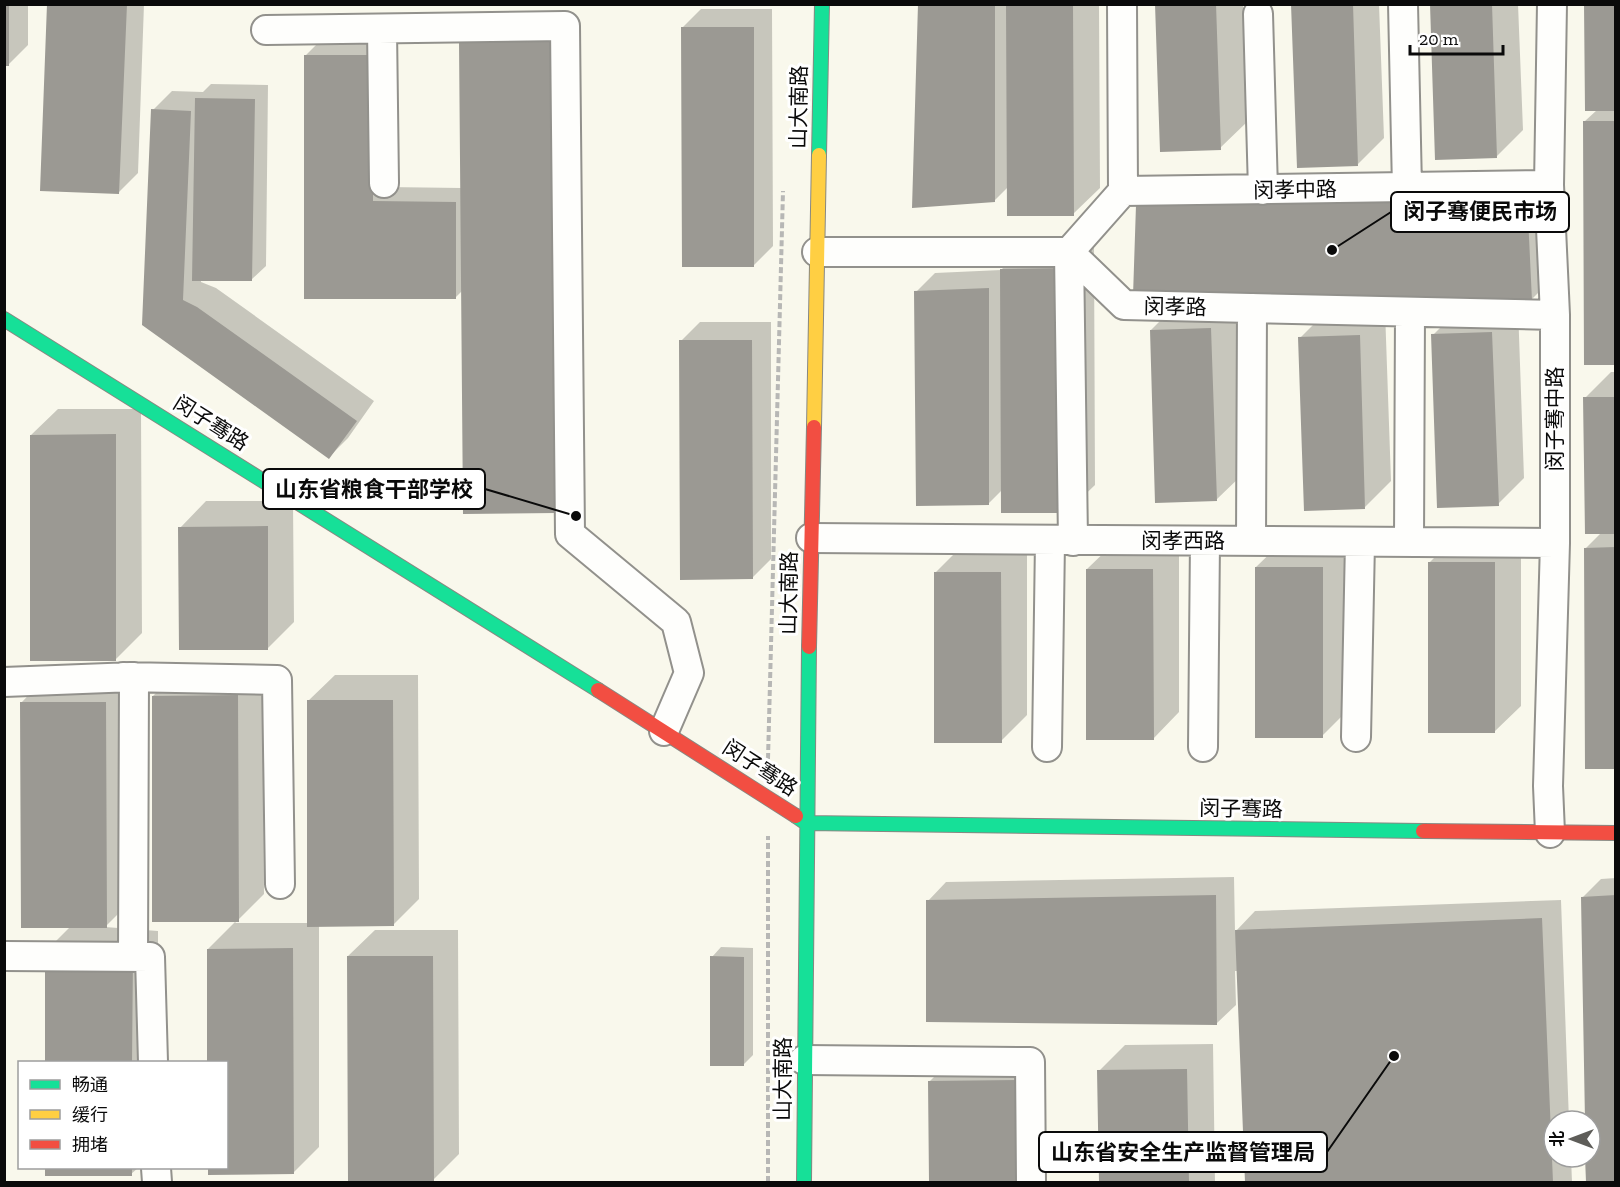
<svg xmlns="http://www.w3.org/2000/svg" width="1620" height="1187" viewBox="0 0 1620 1187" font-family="'Zilla Slab','Noto Sans SC',serif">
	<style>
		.shadow { fill: #0003 }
		.building { fill: #9b9993 }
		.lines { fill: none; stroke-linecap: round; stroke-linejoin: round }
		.street-casing { stroke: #92918c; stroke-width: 32 }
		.fast-casing { stroke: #888882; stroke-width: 16 }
		.slow-casing { stroke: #888882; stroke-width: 16 }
		.jam-casing { stroke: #888882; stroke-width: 16 }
		.path { stroke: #b7b7b5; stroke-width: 4; stroke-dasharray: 6 3; stroke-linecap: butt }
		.street { stroke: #fefefc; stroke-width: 28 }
		.fast { stroke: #16e098; stroke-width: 14 }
		.slow { stroke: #ffcf43; stroke-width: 14 }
		.jam { stroke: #f24e42; stroke-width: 14 }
		.labels { text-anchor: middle; stroke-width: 6; stroke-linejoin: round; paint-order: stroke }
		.street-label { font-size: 21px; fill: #0a0a0a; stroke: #fff }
		.leader { fill: none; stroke: #0a0a0a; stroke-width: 2 }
		.callout-dot { fill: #0a0a0a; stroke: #fff; stroke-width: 2 }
		.callout { fill: #fff; stroke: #0a0a0a; stroke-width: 2 }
		.callout-label { font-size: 22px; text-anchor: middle; font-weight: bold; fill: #0a0a0a }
	</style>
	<rect width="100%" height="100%" fill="#f9f8ec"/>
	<!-- shadow -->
	<path class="shadow" d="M 4,4 L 28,4 L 28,45 L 9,64 Z
		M 49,4 L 144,4 L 138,173 L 119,192 Z
		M 919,4 L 1099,4 L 1100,188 L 1073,214 L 1008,187 L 994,201 Z
		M 1156,4 L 1243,4 L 1247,122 L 1220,148 Z
		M 1293,4 L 1379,4 L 1384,138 L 1358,164 Z
		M 1432,4 L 1518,4 L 1523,130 L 1496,157 Z
		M 1616,4 L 1616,364 L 1585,121 L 1597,110 Z
		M 701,9 L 772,9 L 773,246 L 754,265 L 683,27 Z
		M 566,27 L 463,290 L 455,298 L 305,297 L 306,55 L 320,41 L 387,41 L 386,187 L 462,188 L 461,42 L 475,28 Z
		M 211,84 L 268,85 L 266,266 L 251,280 L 201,279 L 201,282 L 216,288 L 374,401 L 348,438 L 329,457 L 144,325 L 153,110 L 172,91 L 203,92 Z
		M 1545,177 L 1550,281 L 1531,300 L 1138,206 Z
		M 1028,243 L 1094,243 L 1095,485 L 1068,511 L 1003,489 L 989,503 L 916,292 L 935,273 L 1001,270 Z
		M 1236,302 L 1243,474 L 1216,500 L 1151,330 L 1177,304 Z
		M 1518,307 L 1524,478 L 1498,504 L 1433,335 L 1459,309 Z
		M 1385,310 L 1391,481 L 1365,507 L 1300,338 L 1326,312 Z
		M 700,322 L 771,322 L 771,559 L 752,578 L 681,341 Z
		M 1611,372 L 1616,372 L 1616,767 L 1585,549 L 1601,533 L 1585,398 Z
		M 58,409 L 141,409 L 142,633 L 116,659 L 31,435 Z
		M 206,501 L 293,501 L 294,622 L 268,648 L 180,528 Z
		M 1455,537 L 1521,537 L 1521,706 L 1494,732 L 1429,563 Z
		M 1283,541 L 1348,541 L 1348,710 L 1322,736 L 1256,567 Z
		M 1114,543 L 1179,543 L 1179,712 L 1153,739 L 1087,569 Z
		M 962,546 L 1027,546 L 1027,715 L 1001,741 L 935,573 Z
		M 179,670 L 263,670 L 264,894 L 235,923 L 309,923 L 308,701 L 335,675 L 418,675 L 419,899 L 393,925 L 319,925 L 319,1147 L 293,1173 L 209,1173 L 209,1168 L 226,1168 L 226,1062 L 209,1062 L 208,949 L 237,920 L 153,696 Z
		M 47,676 L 132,676 L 132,900 L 105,927 L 158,931 L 158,1062 L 47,1062 L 46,951 L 71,926 L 21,703 Z
		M 1234,877 L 1235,932 L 1255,911 L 1561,900 L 1569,1121 L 1554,1121 L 1554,1157 L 1571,1157 L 1572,1182 L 1246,1182 L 1238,971 L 1235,971 L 1236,1005 L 1217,1023 L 928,901 L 946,882 Z
		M 1616,878 L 1616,1182 L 1587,1182 L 1590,1121 L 1586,1121 L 1582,898 L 1601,879 Z
		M 375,930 L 458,930 L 459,1154 L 433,1180 L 348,956 Z
		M 721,947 L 753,948 L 753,1055 L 743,1065 L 712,957 Z
		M 1213,1044 L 1215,1182 L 1100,1182 L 1099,1071 L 1125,1045 Z
		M 1044,1054 L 1046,1182 L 931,1182 L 930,1081 L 956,1055 Z
		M 47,1168 L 138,1168 L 131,1174 L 47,1174 Z"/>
	<!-- building -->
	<path class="building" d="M 4,4 L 9,4 L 9,66 L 4,66 Z
		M 47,4 L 127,4 L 119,194 L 40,191 Z
		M 918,4 L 995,4 L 995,202 L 912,208 Z
		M 1006,4 L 1073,4 L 1074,216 L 1007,216 Z
		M 1155,4 L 1216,4 L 1221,150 L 1160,152 Z
		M 1291,4 L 1353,4 L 1358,166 L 1297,168 Z
		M 1430,4 L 1492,4 L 1497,158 L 1435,160 Z
		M 1584,4 L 1616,4 L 1616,111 L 1585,111 Z
		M 681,27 L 754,27 L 754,267 L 682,267 Z
		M 552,41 L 556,513 L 463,514 L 459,42 Z
		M 304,55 L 373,55 L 373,201 L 456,202 L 456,299 L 304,299 Z
		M 195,98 L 255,99 L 252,281 L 192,281 Z
		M 151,109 L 191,111 L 183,300 L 197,307 L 357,421 L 329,459 L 142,325 Z
		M 1583,121 L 1616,121 L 1616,365 L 1584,365 Z
		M 1527,195 L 1532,301 L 1133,296 L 1136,205 Z
		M 1068,268 L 1069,513 L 1001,513 L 1000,269 Z
		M 989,288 L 989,505 L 916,506 L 914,291 Z
		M 1211,328 L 1217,501 L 1155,503 L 1150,330 Z
		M 1492,332 L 1499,506 L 1437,508 L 1431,334 Z
		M 1360,335 L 1365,509 L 1304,511 L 1298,337 Z
		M 679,340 L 752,340 L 753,579 L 680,580 Z
		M 1583,397 L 1616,397 L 1616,534 L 1585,534 Z
		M 116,434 L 116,661 L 30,661 L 30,435 Z
		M 268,526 L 268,650 L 179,650 L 178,527 Z
		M 1616,547 L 1616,769 L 1585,769 L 1584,548 Z
		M 1428,562 L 1495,562 L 1495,733 L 1428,733 Z
		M 1255,567 L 1323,567 L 1323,738 L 1255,738 Z
		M 1086,569 L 1153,569 L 1154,740 L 1086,740 Z
		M 934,572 L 1001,572 L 1002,743 L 934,743 Z
		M 238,695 L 239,922 L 152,922 L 152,696 Z
		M 307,700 L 393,700 L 394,926 L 307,927 Z
		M 20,702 L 106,702 L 107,928 L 21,928 Z
		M 1216,895 L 1217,1025 L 926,1022 L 926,900 Z
		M 1616,895 L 1616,1182 L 1586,1182 L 1585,1157 L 1590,1157 L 1590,1121 L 1585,1121 L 1581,897 Z
		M 1542,918 L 1553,1182 L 1245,1182 L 1235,930 Z
		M 293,948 L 294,1174 L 208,1175 L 208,1168 L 226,1168 L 226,1062 L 207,1062 L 207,949 Z
		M 45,950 L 133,957 L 132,1062 L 45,1062 Z
		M 347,956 L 433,956 L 434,1182 L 348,1182 Z
		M 710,956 L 744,957 L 744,1066 L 710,1066 Z
		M 1187,1069 L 1189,1182 L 1099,1182 L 1097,1070 Z
		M 1018,1080 L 1020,1182 L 929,1182 L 928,1081 Z
		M 45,1168 L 132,1168 L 132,1176 L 45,1176 Z"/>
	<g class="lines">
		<!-- street casing -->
		<g class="street-casing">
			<path id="street" d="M 1122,4 L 1123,191
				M 1403,4 L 1407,188
				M 1258,14 L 1263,190
				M 382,29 L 384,183
				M 266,30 L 565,26 L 570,534 L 676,622 L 689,673 L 664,731
				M 817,252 L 1069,252 L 1124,305 L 1555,315
				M 811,538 L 1555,543
				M 1073,541 L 1069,252 L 1123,191 L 1549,185
				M 1251,541 L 1252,308
				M 1409,542 L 1410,312
				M 123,677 L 277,680 L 280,884
				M 4,682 L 134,677 L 133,957
				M 1356,737 L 1360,542
				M 1047,747 L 1050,541
				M 1203,747 L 1205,541
				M 1550,833 L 1548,786 L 1555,543 L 1555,315 L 1549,185 L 1552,4
				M 4,956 L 150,957 L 153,1062
				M 804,1060 L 1030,1062 L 1031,1182
				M 156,1168 L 157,1182"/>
		</g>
		<!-- fast casing -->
		<g class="fast-casing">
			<path id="fast" d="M 819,155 L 822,4
				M 4,319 L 598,690
				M 796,816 L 806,823 L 1423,831
				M 804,1182 L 809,647"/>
		</g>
		<!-- slow casing -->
		<g class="slow-casing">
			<path id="slow" d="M 814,427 L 819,155"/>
		</g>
		<!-- jam casing -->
		<g class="jam-casing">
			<path id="jam" d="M 809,647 L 814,427
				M 598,690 L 796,816
				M 1423,831 L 1616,833"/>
		</g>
		<!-- path -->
		<path class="path" d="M 768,759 L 783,191
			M 768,1182 L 768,836"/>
		<!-- street -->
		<use href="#street" class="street"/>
		<!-- fast -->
		<use href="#fast" class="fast"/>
		<!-- slow -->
		<use href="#slow" class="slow"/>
		<!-- jam -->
		<use href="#jam" class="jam"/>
	</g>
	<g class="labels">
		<!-- street labels -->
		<g class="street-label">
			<text transform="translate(799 107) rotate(-89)" y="7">山大南路</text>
			<text transform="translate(1295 190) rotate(-1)" y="7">闵孝中路</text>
			<text transform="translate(1175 307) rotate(1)" y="7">闵孝路</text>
			<text transform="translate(1555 419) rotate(-90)" y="7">闵子骞中路</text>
			<text transform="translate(211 423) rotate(32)" y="7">闵子骞路</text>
			<text x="1183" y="548">闵孝西路</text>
			<text transform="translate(789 593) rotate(-89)" y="7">山大南路</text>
			<text transform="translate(760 768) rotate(33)" y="7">闵子骞路</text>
			<text transform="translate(1241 809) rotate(1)" y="7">闵子骞路</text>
			<text transform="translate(783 1079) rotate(-90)" y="7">山大南路</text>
		</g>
	</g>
	<!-- callouts -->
	<path class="leader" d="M1332 250L1391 212M576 516L485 489M1394 1056L1327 1152"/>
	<g class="callout-dot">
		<circle cx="1332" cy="250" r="6"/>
		<circle cx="576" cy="516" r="6"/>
		<circle cx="1394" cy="1056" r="6"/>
	</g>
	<g class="callout">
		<rect x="1391" y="192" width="178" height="40" rx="6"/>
		<rect x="263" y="469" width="222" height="40" rx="6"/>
		<rect x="1039" y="1132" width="288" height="40" rx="6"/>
	</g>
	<g class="callout-label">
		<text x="1480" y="219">闵子骞便民市场</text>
		<text x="374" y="497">山东省粮食干部学校</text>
		<text x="1183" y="1160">山东省安全生产监督管理局</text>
	</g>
	<!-- border -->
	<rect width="1620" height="1187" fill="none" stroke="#0a0a0a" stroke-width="12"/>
	<!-- legend -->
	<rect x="18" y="1061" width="210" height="108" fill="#ffffff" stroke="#9d9d9d" stroke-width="1.5"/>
	<rect x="30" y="1080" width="30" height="9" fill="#16e098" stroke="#9d9d9d" stroke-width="1.5"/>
	<text x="72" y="1091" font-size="18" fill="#0a0a0a">畅通</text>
	<rect x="30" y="1110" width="30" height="9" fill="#ffcf43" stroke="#9d9d9d" stroke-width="1.5"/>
	<text x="72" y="1121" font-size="18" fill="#0a0a0a">缓行</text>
	<rect x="30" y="1140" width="30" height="9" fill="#f24e42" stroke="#9d9d9d" stroke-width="1.5"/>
	<text x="72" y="1151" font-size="18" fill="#0a0a0a">拥堵</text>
	<!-- north arrow -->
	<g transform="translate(1572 1139) rotate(270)"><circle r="28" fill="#ffffff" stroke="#9d9d9d" stroke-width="1.5"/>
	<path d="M0-4.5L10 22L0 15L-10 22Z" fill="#5e5d59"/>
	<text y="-9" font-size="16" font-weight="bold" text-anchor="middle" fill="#0a0a0a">北</text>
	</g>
	<!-- scale -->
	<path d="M1410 45v9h93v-9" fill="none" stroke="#0a0a0a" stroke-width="3"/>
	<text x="1419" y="45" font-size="18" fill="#0a0a0a" stroke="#ffffff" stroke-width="4.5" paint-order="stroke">20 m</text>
</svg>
